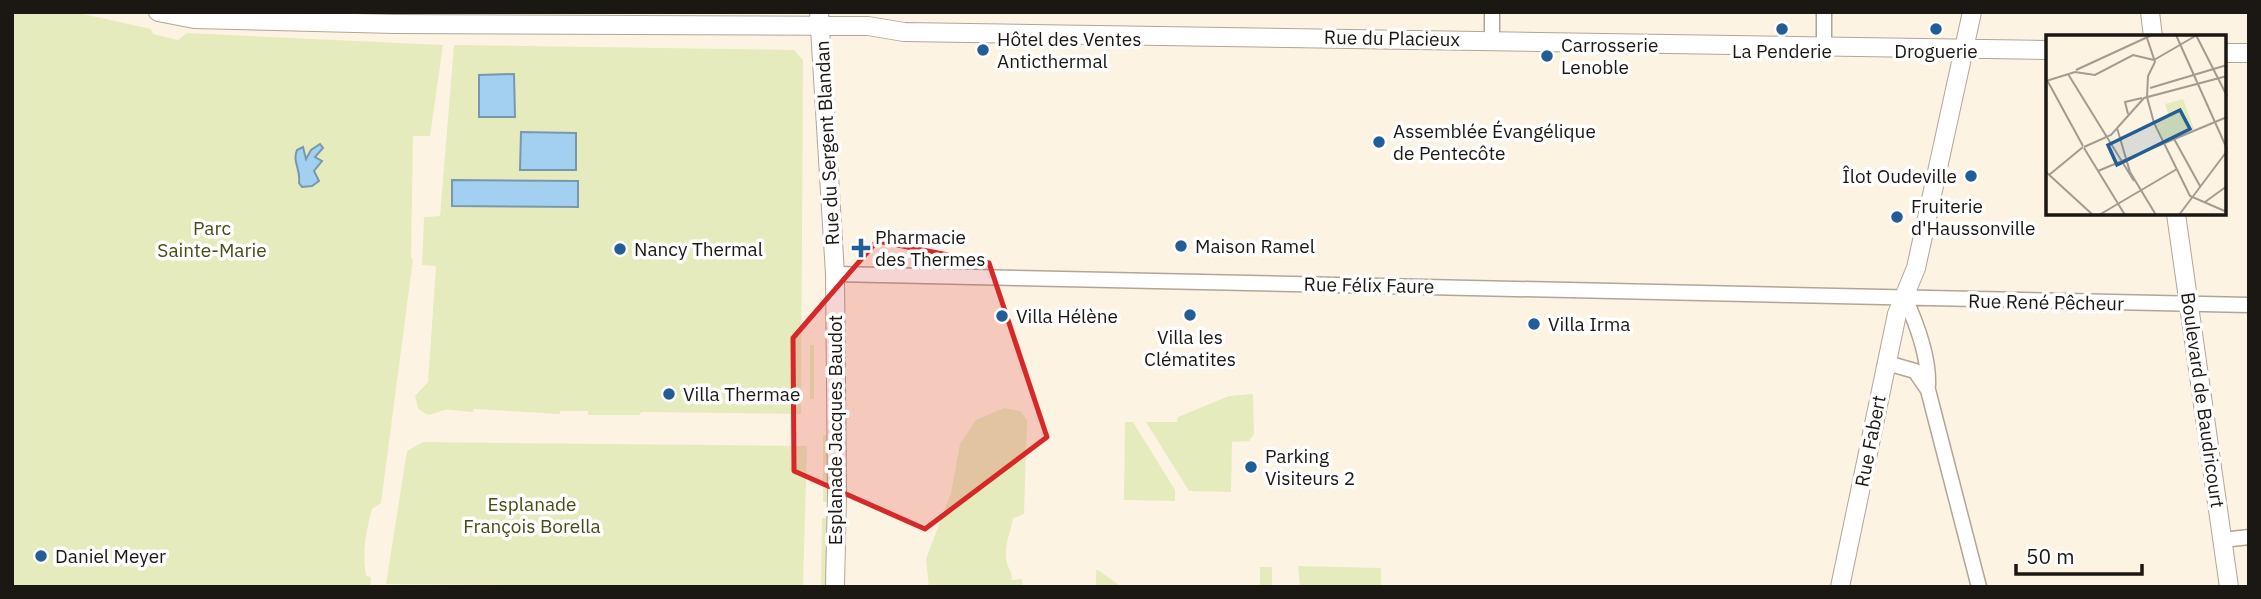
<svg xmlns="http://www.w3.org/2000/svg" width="2261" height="599" viewBox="0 0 2261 599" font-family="'IBM Plex Sans',sans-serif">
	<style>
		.green { fill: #e6ebbe }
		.water { fill: #a3d0f0; stroke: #7a98ad; stroke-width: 2 }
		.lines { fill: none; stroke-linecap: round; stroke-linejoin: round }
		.minor-casing { stroke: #b0a698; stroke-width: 17 }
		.tertiary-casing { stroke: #b0a698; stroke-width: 20 }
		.minor { stroke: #fff; stroke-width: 14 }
		.tertiary { stroke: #fff; stroke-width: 18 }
		.marked { fill: #d62828; fill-opacity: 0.2; stroke: #d62828; stroke-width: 5; stroke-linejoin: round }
		.poi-dot { fill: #225e95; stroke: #fff; stroke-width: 2.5 }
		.labels { text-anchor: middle; stroke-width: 7; stroke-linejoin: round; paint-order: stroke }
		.street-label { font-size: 19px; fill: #1b1712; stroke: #fff }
		.poi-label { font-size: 19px; fill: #1b1712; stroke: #fff; text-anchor: start }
		.park-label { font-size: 19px; fill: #474b14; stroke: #fff }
		.inset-road { fill: none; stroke: #a39b8f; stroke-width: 2 }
		.view { fill: #225e95; fill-opacity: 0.15; stroke: #225e95; stroke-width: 3.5 }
		.inset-edge { fill: none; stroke: #1b1712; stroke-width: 3.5 }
	</style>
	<rect width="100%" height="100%" fill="#fdf3e3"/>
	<!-- green -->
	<path class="green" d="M 12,12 L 74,12 L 151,29 L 153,34 L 178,40 L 187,33 L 443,45 L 430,136 L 413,136 L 411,258 L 413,259 L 381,503 L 372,509 C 366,531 362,552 366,575 L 371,578 L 370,587 L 12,587 Z
		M 454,45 L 794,50 L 803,60 L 801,414 L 641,412 L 640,415 L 588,415 L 588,411 L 560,411 L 560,414 L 474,409 L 473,412 C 466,412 448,409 445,410 C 433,412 430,420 418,408 L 415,396 L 428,382 L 436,266 L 422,265 L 424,217 L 440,216 Z
		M 810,345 L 814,345 L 814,399 L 810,399 Z
		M 1253,394 L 1254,434 L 1249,441 L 1232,442 L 1231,492 L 1189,491 L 1146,422 L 1177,422 L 1178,417 L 1229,396 Z
		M 1004,408 L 1020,411 L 1027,420 L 1024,514 L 1013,518 C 1011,533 1005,540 1006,558 C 1006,566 1012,570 1012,580 L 1022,579 L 1023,587 L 929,587 L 926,559 L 951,493 L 960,444 L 976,420 Z
		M 1125,422 L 1133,422 L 1175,490 L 1175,501 L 1124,500 Z
		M 823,435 L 829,435 L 828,502 L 823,502 Z
		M 423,442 L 807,446 L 803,587 L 386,584 L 407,451 Z
		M 822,518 L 827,518 L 826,587 L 821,587 Z
		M 1298,566 L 1381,568 L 1381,587 L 1300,587 Z
		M 1260,567 L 1272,567 L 1272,587 L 1260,587 Z
		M 1096,570 L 1098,570 L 1122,587 L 1096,587 Z"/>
	<!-- water -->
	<path class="water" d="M 514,74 L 515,117 L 479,117 L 479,75 Z
		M 521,132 L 576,133 L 576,170 L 520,170 Z
		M 320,144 L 323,148 L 315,157 L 322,161 L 314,171 L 319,181 L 312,186 L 302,187 L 299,183 C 301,169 292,162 297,150 L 303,147 L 306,159 L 311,150 Z
		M 452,180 L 578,181 L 578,207 L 452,206 Z"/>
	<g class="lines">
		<!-- minor casing -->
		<g class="minor-casing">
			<path id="minor" d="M 1492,39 L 1492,12
				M 1824,46 L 1824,12
				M 835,274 L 2249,305
				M 1904,296 C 1916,322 1929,357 1928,385
				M 1887,363 L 1915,371 L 1928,390 L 1979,587
				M 2223,540 L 2249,537"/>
		</g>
		<!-- tertiary casing -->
		<g class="tertiary-casing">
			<path id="tertiary" d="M 158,12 L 194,19 L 395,24 L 868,26 L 904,32 L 2048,50
				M 819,12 L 835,274 L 837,494 L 835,587
				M 2150,12 L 2153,37
				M 2224,53 L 2249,53
				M 2176,214 L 2229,587
				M 1840,587 L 1897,314 L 1916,268 L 1972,12"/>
		</g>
		<!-- minor -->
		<use href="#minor" class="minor"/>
		<!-- tertiary -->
		<use href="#tertiary" class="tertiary"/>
	</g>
	<!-- marked area -->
	<path class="marked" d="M 877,241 L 989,263 L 1047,437 L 925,529 L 794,471 L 793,338 Z"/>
	<!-- markers -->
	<g class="poi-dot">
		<circle cx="1782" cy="29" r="7"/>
		<circle cx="1936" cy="29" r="7"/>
		<circle cx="983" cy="50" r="7"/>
		<circle cx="1547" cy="56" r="7"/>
		<circle cx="1379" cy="142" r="7"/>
		<circle cx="1971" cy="176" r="7"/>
		<circle cx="1897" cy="217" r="7"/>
		<circle cx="1181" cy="246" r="7"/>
		<path d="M857.5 237.5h7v7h7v7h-7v7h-7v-7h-7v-7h7z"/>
		<circle cx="620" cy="249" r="7"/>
		<circle cx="1190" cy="315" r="7"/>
		<circle cx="1002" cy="316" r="7"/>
		<circle cx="1534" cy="324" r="7"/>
		<circle cx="669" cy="394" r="7"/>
		<circle cx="1251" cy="467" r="7"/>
		<circle cx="41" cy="556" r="7"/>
	</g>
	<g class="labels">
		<!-- street labels -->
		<g class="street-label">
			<text transform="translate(1392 38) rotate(1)" y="7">Rue du Placieux</text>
			<text transform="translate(827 143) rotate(-93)" y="7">Rue du Sergent Blandan</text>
			<text transform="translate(1369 285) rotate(1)" y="7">Rue Félix Faure</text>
			<text transform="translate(2046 302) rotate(1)" y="7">Rue René Pêcheur</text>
			<text transform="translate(2203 400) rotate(82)" y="7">Boulevard de Baudricourt</text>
			<text transform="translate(835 430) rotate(-90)" y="7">Esplanade Jacques Baudot</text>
			<text transform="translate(1870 441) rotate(-79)" y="7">Rue Fabert</text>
		</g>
		<!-- poi labels -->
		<g class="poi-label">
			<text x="997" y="46">Hôtel des Ventes<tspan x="997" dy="22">Anticthermal</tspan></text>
			<text x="1561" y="52">Carrosserie<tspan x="1561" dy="22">Lenoble</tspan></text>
			<text x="1782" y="58" text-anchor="middle">La Penderie</text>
			<text x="1936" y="58" text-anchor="middle">Droguerie</text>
			<text x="1393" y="138">Assemblée Évangélique<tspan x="1393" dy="22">de Pentecôte</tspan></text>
			<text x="1957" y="183" text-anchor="end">Îlot Oudeville</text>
			<text x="1911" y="213">Fruiterie<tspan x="1911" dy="22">d'Haussonville</tspan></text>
			<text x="875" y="244">Pharmacie<tspan x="875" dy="22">des Thermes</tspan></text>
			<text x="1195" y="253">Maison Ramel</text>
			<text x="634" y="256">Nancy Thermal</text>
			<text x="1016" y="323">Villa Hélène</text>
			<text x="1548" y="331">Villa Irma</text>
			<text x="1190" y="344" text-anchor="middle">Villa les<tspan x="1190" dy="22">Clématites</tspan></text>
			<text x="683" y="401">Villa Thermae</text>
			<text x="1265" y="463">Parking<tspan x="1265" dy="22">Visiteurs 2</tspan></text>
			<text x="55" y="563">Daniel Meyer</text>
		</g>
		<!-- park labels -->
		<g class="park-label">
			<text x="212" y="235">Parc<tspan x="212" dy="22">Sainte-Marie</tspan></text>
			<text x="532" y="511">Esplanade<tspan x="532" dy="22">François Borella</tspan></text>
		</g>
	</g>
	<!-- overview -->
	<g transform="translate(2046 35)">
		<rect width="180" height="180" fill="#fdf3e3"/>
		<path d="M 137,64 L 148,94 L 118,105 L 112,94 L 117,90 L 110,93 L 108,88 L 123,81 L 119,69 Z" fill="#e6ebbe"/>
		<path class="inset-road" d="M 130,0 L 181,114M 150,0 L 181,61M 108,25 L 151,0M 30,35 L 106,0M 22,39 L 88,146M 1,45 L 37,111M 0,46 L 29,37 L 49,40 L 87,20 L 108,25M 104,53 L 181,30M 101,62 L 108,88 L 144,161 L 181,177M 101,62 L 102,41 L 109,27 L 101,3M 82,79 L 79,67 L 96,63M 71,93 L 84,137 L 110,180M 127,102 L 154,151M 38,112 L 65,100 L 98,63 L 181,41M 38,113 L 79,180M 52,136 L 181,82M 0,137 L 47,180M 3,140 L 37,112M 159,167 L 181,151M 53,180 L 131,134M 133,180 L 181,116"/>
		<path class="view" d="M 134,75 L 144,94 L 71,130 L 62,110 Z"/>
		<rect width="180" height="180" class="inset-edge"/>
	</g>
	<!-- border -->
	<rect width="2261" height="599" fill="none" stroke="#1b1712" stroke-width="28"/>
	<!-- scale -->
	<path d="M2016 564v10h126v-10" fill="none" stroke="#1b1712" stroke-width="3.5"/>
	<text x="2026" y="564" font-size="21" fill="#1b1712" stroke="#ffffff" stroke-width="5" paint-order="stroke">50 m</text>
</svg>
